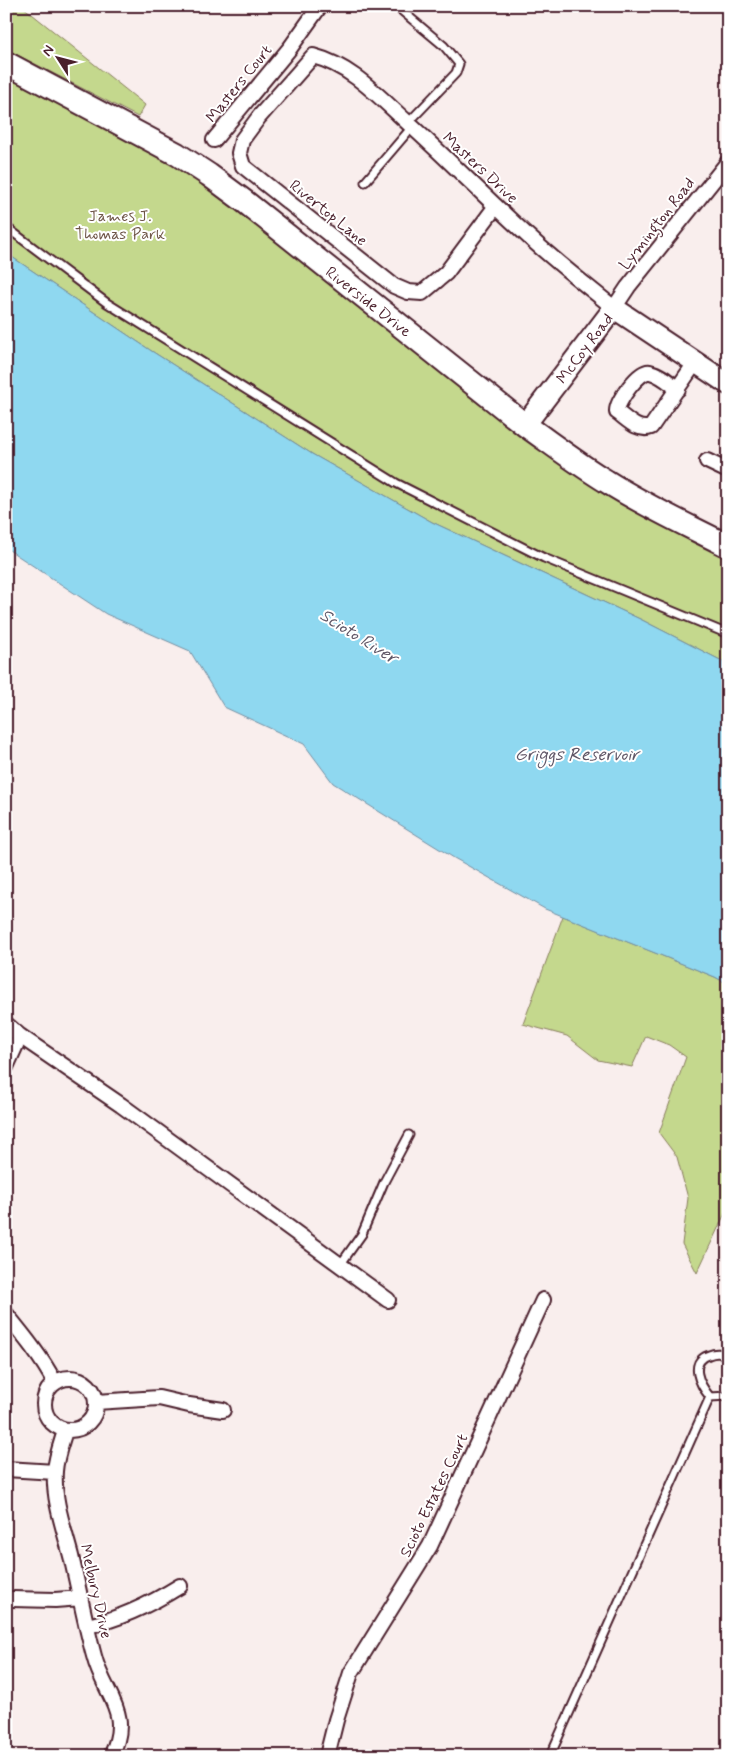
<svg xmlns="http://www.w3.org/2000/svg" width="734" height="1762" viewBox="0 0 734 1762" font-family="Mynerve,sans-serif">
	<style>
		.green { fill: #c4d88d; stroke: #877c5c }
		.water { fill: #8fd8f0; stroke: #738ea1 }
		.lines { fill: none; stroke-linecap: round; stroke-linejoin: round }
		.service-casing { stroke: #4a1f2b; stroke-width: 11 }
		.minor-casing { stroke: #4a1f2b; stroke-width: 18 }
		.secondary-casing { stroke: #4a1f2b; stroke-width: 24 }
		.primary-casing { stroke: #4a1f2b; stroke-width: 26 }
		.service { stroke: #fff; stroke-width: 7 }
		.minor { stroke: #fff; stroke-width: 14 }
		.secondary { stroke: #fff; stroke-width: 20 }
		.primary { stroke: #fff; stroke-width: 22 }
		.labels { text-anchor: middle; stroke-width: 4; stroke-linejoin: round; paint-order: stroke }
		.street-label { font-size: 16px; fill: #4a1f2b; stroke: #fff }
		.park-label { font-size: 16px; fill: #6f5648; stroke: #fff }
		.water-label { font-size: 18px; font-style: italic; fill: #5f5666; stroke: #fff }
	</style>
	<rect width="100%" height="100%" fill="#f9eeed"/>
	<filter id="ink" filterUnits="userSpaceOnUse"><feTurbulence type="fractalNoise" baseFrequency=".02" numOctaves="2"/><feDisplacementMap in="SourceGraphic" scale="10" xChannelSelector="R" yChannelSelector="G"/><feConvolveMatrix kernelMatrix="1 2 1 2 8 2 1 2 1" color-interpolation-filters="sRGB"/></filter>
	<g filter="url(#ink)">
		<!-- green -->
		<path class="green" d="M 6,6 L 22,6 L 145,105 L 138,117 L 6,49 Z
			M 6,63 L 169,150 L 525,425 L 728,546 L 728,664 L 642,620 L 432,522 L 312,454 L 150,350 L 6,253 Z
			M 563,916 L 715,977 L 728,984 L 728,1207 L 697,1273 L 682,1244 L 688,1198 L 677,1157 L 659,1133 L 686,1057 L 669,1045 L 646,1036 L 632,1067 L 598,1060 L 567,1036 L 523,1024 Z"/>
		<!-- water -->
		<path class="water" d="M 6,253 L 150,350 L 312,454 L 432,522 L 642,620 L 728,664 L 728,984 L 715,977 L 545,909 L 454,858 L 333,783 L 304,744 L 224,707 L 190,651 L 106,614 L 6,548 Z"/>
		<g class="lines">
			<!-- service casing -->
			<g class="service-casing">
				<path id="service" d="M 396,6 L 444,46 L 459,64 L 456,73 L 408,123
					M 365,182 L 412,127
					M 6,227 L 107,303 L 396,483 L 544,558 L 728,634
					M 340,1265 L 362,1234 L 384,1182 L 409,1135
					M 728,1356 C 721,1353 716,1352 709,1355 C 688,1362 700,1385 710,1397 L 728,1396
					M 550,1756 L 710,1397"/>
			</g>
			<!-- minor casing -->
			<g class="minor-casing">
				<path id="minor" d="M 214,140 L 290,48 L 320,6
					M 496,206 L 446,273 L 422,293 L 408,292 L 394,286 L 243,166 L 239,153 L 242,140 L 259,117 L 313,56 C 352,66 379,97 408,123 C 449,160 488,200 529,237 C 556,262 586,285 614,308 L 628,287 L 728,162
					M 678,389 C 670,383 660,374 650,372 C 640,369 616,402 617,412 C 627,419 638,432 651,427 L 695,363
					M 707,461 L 728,471
					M 6,1024 L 20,1036 L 121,1105 L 388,1300
					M 6,1067 L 20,1036
					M 6,1314 C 24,1336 42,1358 55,1383
					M44 1404a26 26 0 1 1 52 0a26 26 0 1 1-52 0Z
					M 96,1402 L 159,1398 L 189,1405 L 223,1410
					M 65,1431 C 61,1444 56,1457 55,1471 C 53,1499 64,1529 71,1556 C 79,1590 85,1623 94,1656 C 104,1696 133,1711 111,1756
					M 6,1469 L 55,1472
					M 12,1599 L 55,1600 L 81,1598
					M 87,1626 C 121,1619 151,1604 180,1586
					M 327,1756 L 336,1720 L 351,1673 L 430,1546 L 543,1300"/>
			</g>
			<!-- secondary casing -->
			<g class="secondary-casing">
				<path id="secondary" d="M 525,425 L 614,308 L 728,384"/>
			</g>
			<!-- primary casing -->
			<g class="primary-casing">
				<path id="primary" d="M 6,63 L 177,154 L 209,175 L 244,201 L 525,425 C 552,444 578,464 606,481 C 645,506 687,525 728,546"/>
			</g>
			<!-- service -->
			<use href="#service" class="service"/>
			<!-- minor -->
			<use href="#minor" class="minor"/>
			<!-- secondary -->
			<use href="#secondary" class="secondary"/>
			<!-- primary -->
			<use href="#primary" class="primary"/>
		</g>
	</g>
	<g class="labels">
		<!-- street labels -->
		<g class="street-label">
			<text transform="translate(238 83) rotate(-51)" y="6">Masters Court</text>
			<text transform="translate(481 167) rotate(43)" y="6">Masters Drive</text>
			<text transform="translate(329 212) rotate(39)" y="6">Rivertop Lane</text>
			<text transform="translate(656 223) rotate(-52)" y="6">Lymington Road</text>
			<text transform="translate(369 301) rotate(38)" y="6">Riverside Drive</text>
			<text transform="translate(584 348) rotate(-53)" y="6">McCoy Road</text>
			<text transform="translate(433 1495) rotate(-64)" y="6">Scioto Estates Court</text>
			<text transform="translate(97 1591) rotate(77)" y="6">Melbury Drive</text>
		</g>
		<!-- park labels -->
		<g class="park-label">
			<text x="120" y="221">James J.<tspan x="120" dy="18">Thomas Park</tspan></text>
		</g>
		<!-- water labels -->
		<g class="water-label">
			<text transform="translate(359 636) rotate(32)" y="6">Scioto River</text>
			<text x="577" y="760">Griggs Reservoir</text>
		</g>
	</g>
	<!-- margin -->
	<rect width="734" height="1762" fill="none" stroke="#fff" stroke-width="25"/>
	<rect x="12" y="12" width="709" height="1737" fill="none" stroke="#4a1f2b" stroke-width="2" filter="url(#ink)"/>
	<!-- north arrow -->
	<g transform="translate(58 58) rotate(306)" stroke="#ffffff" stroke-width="4" paint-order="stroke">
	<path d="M0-4L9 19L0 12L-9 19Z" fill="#4a1f2b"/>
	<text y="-8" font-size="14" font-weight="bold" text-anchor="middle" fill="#4a1f2b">N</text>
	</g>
</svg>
